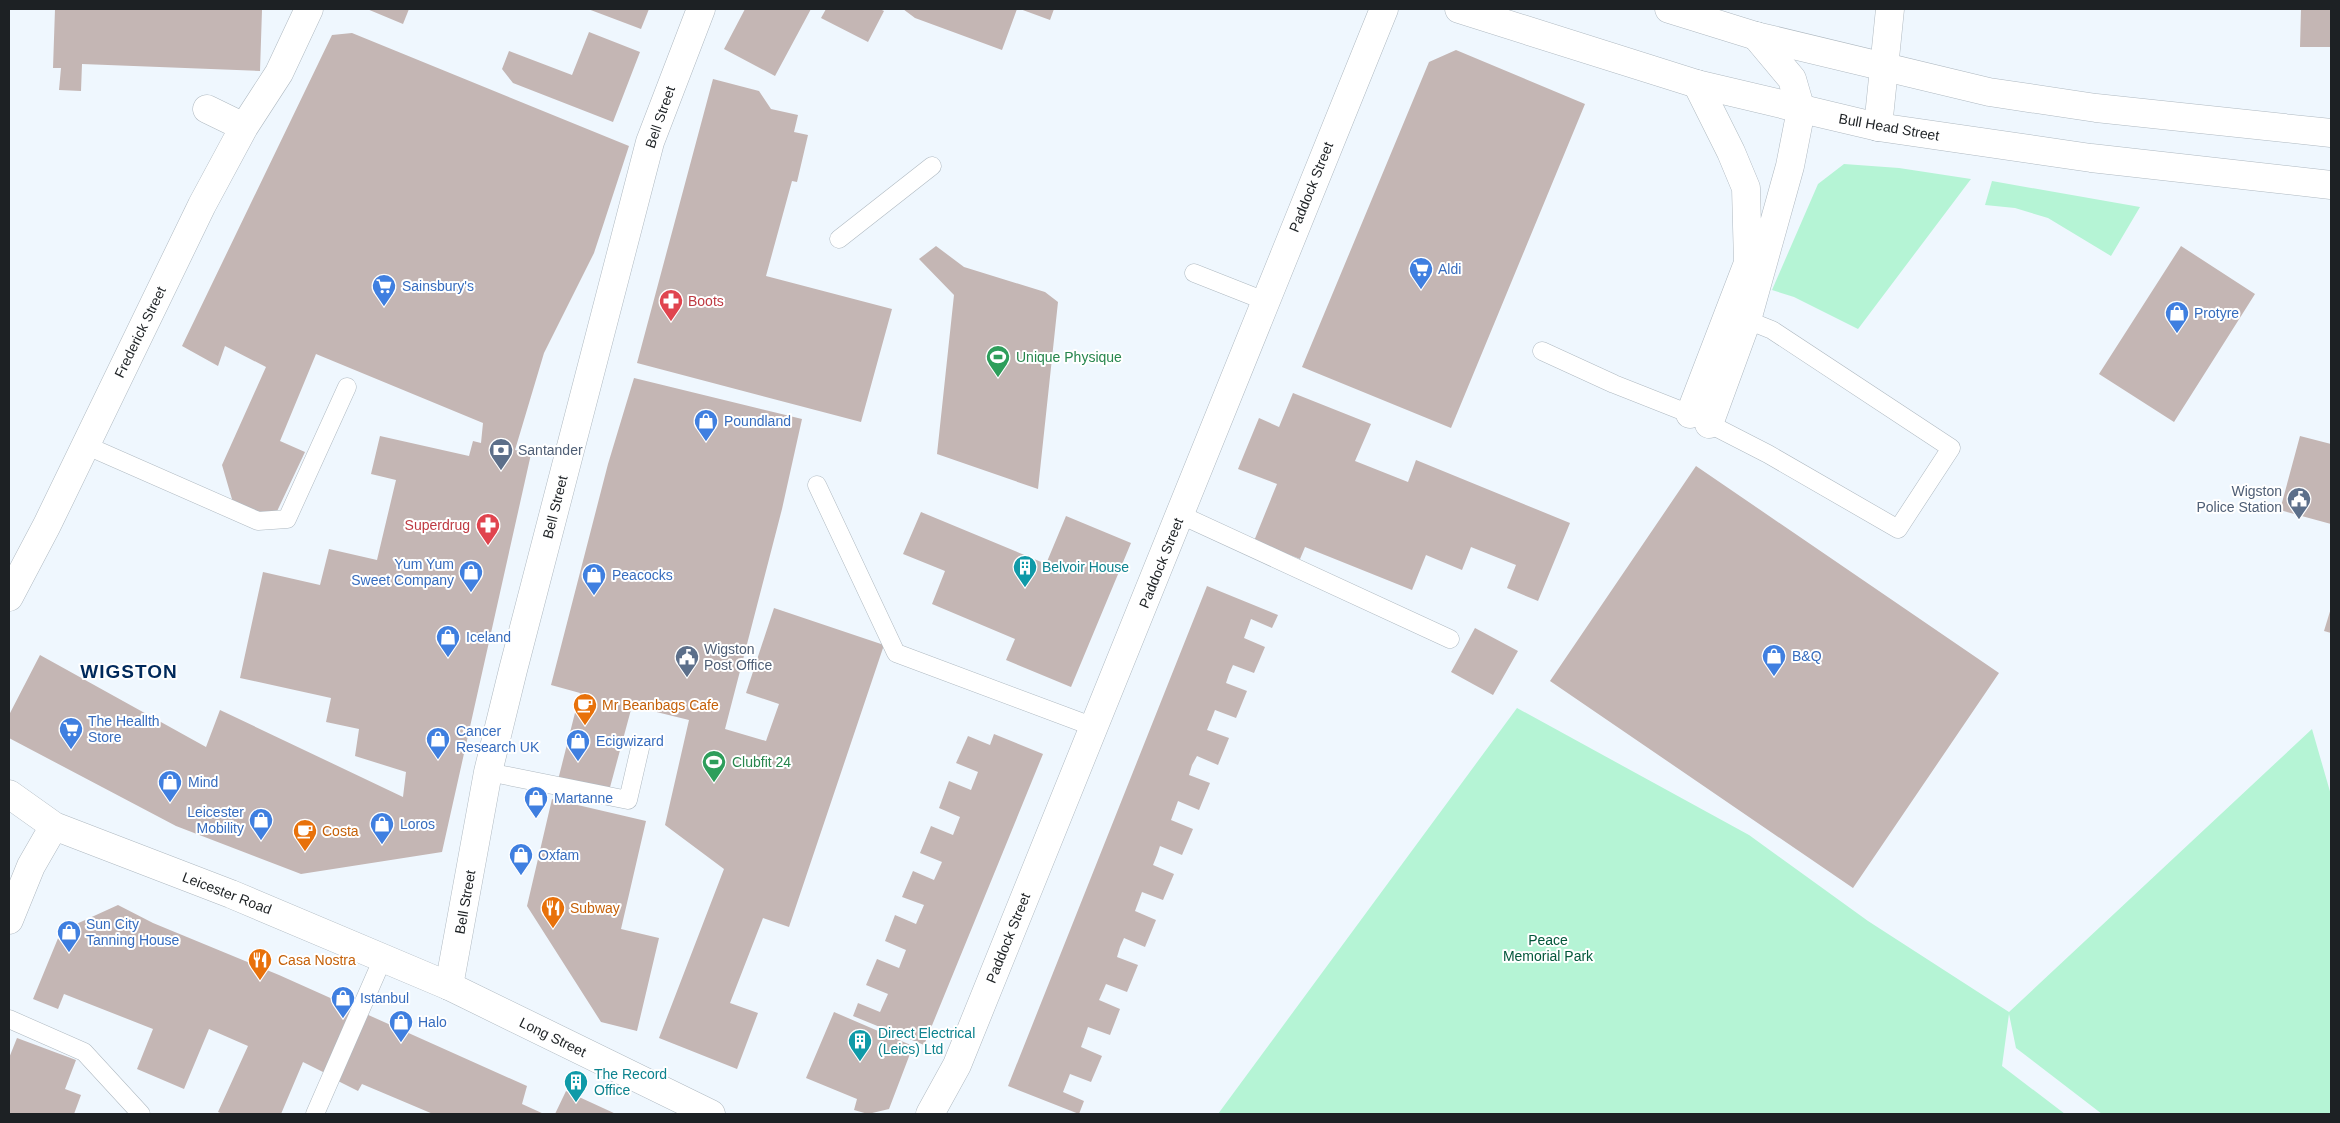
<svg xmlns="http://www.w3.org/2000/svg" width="2340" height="1123" viewBox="0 0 2340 1123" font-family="Helvetica,sans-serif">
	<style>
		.green { fill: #b5f4d5 }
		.building { fill: #c4b6b4 }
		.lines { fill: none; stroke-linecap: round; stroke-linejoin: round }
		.lane-casing { stroke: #afb9c1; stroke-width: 19 }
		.street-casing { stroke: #afb9c1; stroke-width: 29 }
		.secondary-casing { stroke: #afb9c1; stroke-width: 29 }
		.primary-casing { stroke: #afb9c1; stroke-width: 29 }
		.lane { stroke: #fff; stroke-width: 18 }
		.street { stroke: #fff; stroke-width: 28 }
		.secondary { stroke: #fff; stroke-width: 28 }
		.primary { stroke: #fff; stroke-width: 28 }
		.labels { text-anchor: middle; stroke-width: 4; stroke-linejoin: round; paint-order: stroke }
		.street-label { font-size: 14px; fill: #1d2124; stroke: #fff }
		.shop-label { font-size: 14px; fill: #366cbe; stroke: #fff; text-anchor: start }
		.health-label { font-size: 14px; fill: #be3a42; stroke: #fff; text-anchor: start }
		.leisure-label { font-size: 14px; fill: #27864d; stroke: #fff; text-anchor: start }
		.service-label { font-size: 14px; fill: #4e5e75; stroke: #fff; text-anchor: start }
		.culture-label { font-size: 14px; fill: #0d838f; stroke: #fff; text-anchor: start }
		.food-label { font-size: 14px; fill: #c56008; stroke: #fff; text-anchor: start }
		.park-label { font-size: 14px; fill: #03573b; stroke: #fff }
		.district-label { font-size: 19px; font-weight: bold; letter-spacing: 1px; fill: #00295b; stroke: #fff }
	</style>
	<rect width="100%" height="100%" fill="#eff7fe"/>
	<!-- green -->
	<path class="green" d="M 1844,164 L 1899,168 L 1971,179 L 1858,329 L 1794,297 L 1772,290 L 1818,184 Z
		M 1992,181 L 2140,207 L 2111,256 L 2048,218 L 2015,208 L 1985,205 Z
		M 1517,708 L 1749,835 L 1868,921 L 2009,1012 L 2312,729 L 2331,795 L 2331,1114 L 2102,1114 L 2016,1048 L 2009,1014 L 2002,1066 L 2065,1114 L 1218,1114 Z"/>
	<!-- building -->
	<path class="building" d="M 55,9 L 262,10 L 260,71 L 82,64 L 81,91 L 59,90 L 61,68 L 53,68 Z
		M 367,9 L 409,9 L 403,24 Z
		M 588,9 L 649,9 L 641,29 Z
		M 745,9 L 811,9 L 775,76 L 724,49 Z
		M 826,9 L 880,9 L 884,11 L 868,42 L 821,18 Z
		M 903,9 L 1017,9 L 1002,50 L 915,18 Z
		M 1020,9 L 1054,9 L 1050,20 Z
		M 2301,9 L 2331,9 L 2331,47 L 2300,47 Z
		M 589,32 L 640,52 L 613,122 L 513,83 L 502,69 L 509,51 L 572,75 Z
		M 352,33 L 629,146 L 594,253 L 544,353 L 515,450 L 531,454 L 442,852 L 301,874 L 176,826 L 9,738 L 9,715 L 40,655 L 206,747 L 220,710 L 403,797 L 406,772 L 355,756 L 359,729 L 326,722 L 331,698 L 240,678 L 263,572 L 320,585 L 329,549 L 377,560 L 396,480 L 371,474 L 380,436 L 469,456 L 473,441 L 481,443 L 483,423 L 316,354 L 280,441 L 305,452 L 271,524 L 234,506 L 222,465 L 266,367 L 225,346 L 218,366 L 182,346 L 332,35 Z
		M 1456,50 L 1585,104 L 1451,428 L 1302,367 L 1429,62 Z
		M 713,79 L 759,91 L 771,109 L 798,115 L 794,132 L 808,135 L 797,182 L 792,181 L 766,276 L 892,309 L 861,422 L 637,363 Z
		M 936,246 L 964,267 L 1045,292 L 1058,302 L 1038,489 L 937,454 L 954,295 L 919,259 Z
		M 2181,246 L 2255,294 L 2174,422 L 2099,374 Z
		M 634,378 L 802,419 L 782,509 L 725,729 L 766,741 L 779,704 L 746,693 L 774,608 L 884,645 L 789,927 L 763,918 L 730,1003 L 758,1013 L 737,1069 L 659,1038 L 724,869 L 665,825 L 689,720 L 632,706 L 609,791 L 558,780 L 580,693 L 551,685 L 608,464 Z
		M 1293,393 L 1371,424 L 1355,461 L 1408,482 L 1416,460 L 1570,523 L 1538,601 L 1507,588 L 1516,565 L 1471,547 L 1462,570 L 1426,555 L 1412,590 L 1305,547 L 1300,559 L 1254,541 L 1277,484 L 1238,469 L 1259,418 L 1279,427 Z
		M 2300,436 L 2331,444 L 2331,524 L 2280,510 Z
		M 1696,466 L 1999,673 L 1853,888 L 1550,681 Z
		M 921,512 L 1046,564 L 1066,516 L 1131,543 L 1071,687 L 1006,660 L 1015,639 L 932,604 L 945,571 L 903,554 Z
		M 1207,586 L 1278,615 L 1272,628 L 1251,619 L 1244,638 L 1265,647 L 1254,673 L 1233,665 L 1229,674 L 1226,683 L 1247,691 L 1236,718 L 1215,710 L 1207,730 L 1229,738 L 1218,765 L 1197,756 L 1192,765 L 1189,775 L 1210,783 L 1199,810 L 1178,801 L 1171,820 L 1193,829 L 1182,855 L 1160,846 L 1157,855 L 1153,865 L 1174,874 L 1163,900 L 1142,892 L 1135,911 L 1156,920 L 1145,947 L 1124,938 L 1120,947 L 1117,957 L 1138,965 L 1127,992 L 1106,984 L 1099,1000 L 1120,1009 L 1110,1035 L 1088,1027 L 1081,1047 L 1102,1056 L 1091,1082 L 1070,1074 L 1063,1092 L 1084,1101 L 1079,1114 L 1008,1086 Z
		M 2331,608 L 2331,633 L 2324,631 Z
		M 1475,628 L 1518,651 L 1493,695 L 1451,672 Z
		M 994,734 L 1043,754 L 924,1045 L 853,1016 L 858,1003 L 880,1012 L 888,994 L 866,985 L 877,959 L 899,968 L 906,950 L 885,941 L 895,915 L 916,924 L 924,905 L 902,897 L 913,871 L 934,880 L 942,862 L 920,853 L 931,826 L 953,835 L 960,817 L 939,808 L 949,781 L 971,790 L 978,772 L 956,763 L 968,736 L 990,745 Z
		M 552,799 L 646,821 L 621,929 L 659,938 L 637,1031 L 601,1022 L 527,906 Z
		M 118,905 L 153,923 L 279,975 L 527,1086 L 522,1104 L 544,1114 L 433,1114 L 362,1084 L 358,1091 L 338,1081 L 351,1054 L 337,1048 L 325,1073 L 303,1062 L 281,1114 L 223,1114 L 218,1112 L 248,1046 L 209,1029 L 184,1089 L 137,1069 L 153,1029 L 64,994 L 58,1009 L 33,999 L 61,931 Z
		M 834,1012 L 913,1046 L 889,1109 L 868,1114 L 854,1110 L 857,1099 L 806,1078 Z
		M 17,1038 L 76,1060 L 65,1089 L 81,1095 L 74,1114 L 9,1114 L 9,1058 Z
		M 566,1091 L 616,1114 L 555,1114 Z"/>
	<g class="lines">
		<!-- lane casing -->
		<g class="lane-casing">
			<path id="lane" d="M 839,239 L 932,166
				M 1194,273 L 1265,301
				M 1542,351 L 1614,384 L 1690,414 L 1768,454 L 1898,529 L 1951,448 L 1772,330 L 1747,320
				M 85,445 L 258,521 L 287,519 L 347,387
				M 817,485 L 896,653 L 1094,727
				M 1181,515 L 1450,639
				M 488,772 L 628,800 L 640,748
				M 9,1019 L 84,1052 L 141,1114
				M 315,1114 L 383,958"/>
		</g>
		<!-- street casing -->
		<g class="street-casing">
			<path id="street" d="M 207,109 L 244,127
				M 1878,127 L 1890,9
				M 1690,414 L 1748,263 L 1746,188 L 1731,152 L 1697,84
				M 1709,424 L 1747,320 L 1790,166 L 1801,110 L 1792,79 L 1756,36
				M 9,597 L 47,525 L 202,205 L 244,127 L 279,73 L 309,9
				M 449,986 L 488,772 L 513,670 L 650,142 L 701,9
				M 930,1114 L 957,1065 L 1384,9"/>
		</g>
		<!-- secondary casing -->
		<g class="secondary-casing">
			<path id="secondary" d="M 9,794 L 54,826 L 231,894 L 449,986 L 711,1114
				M 9,920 L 31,866 L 54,826"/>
		</g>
		<!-- primary casing -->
		<g class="primary-casing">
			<path id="primary" d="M 1459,9 L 1697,84 L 1878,127 L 2091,158 L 2331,185
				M 1669,9 L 1756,36 L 1989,92 L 2096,108 L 2331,133"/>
		</g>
		<!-- lane -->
		<use href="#lane" class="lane"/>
		<!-- street -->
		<use href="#street" class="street"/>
		<!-- secondary -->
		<use href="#secondary" class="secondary"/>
		<!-- primary -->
		<use href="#primary" class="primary"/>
	</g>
	<!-- icons -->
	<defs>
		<g id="supermarket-pin" transform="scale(1.25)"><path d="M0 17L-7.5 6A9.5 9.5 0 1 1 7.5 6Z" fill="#3f7fe0" stroke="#fff"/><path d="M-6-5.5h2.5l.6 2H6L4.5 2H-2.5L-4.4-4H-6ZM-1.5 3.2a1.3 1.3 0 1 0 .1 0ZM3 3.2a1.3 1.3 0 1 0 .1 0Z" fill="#fff"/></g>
		<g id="pharmacy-pin" transform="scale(1.25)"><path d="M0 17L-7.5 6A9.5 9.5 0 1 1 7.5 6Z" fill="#e0444e" stroke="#fff"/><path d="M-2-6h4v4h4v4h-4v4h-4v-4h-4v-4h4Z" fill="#fff"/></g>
		<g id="shop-pin" transform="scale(1.25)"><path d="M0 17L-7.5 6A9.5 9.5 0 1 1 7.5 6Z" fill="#3f7fe0" stroke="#fff"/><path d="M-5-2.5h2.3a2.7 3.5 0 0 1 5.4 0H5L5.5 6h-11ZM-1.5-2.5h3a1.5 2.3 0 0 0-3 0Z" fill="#fff"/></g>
		<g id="stadium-pin" transform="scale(1.25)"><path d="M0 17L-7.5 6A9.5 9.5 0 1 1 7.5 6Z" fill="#2e9e5b" stroke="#fff"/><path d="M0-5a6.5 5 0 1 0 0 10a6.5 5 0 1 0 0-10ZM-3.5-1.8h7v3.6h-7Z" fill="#fff"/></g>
		<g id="bank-pin" transform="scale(1.25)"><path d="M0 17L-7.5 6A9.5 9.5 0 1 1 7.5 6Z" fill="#5c6f8a" stroke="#fff"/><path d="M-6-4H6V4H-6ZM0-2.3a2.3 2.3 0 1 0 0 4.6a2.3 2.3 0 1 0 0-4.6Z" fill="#fff"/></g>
		<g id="civic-pin" transform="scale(1.25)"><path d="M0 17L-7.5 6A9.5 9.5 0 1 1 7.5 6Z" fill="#5c6f8a" stroke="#fff"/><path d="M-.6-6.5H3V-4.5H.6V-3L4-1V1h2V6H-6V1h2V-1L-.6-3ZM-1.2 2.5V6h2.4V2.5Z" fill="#fff"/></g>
		<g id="building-pin" transform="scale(1.25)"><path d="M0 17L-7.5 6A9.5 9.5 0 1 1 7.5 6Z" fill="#0f9aa8" stroke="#fff"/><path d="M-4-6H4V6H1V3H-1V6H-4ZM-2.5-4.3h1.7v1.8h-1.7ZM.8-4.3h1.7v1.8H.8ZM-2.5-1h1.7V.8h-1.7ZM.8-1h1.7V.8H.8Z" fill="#fff"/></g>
		<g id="cafe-pin" transform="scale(1.25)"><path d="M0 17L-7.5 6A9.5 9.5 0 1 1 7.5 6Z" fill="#e8710a" stroke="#fff"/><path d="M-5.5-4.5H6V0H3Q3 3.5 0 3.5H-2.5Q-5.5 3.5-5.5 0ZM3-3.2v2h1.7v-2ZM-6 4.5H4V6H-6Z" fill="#fff"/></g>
		<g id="restaurant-pin" transform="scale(1.25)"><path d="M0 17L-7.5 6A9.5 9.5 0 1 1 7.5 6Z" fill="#e8710a" stroke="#fff"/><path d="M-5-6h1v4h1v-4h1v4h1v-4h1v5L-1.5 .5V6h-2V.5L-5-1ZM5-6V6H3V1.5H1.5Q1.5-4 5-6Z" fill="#fff"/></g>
	</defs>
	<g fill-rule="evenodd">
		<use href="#supermarket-pin" x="1421" y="269"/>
		<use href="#supermarket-pin" x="384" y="286"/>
		<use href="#pharmacy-pin" x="671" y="301"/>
		<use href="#shop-pin" x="2177" y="313"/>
		<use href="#stadium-pin" x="998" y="357"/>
		<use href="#shop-pin" x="706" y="421"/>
		<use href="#bank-pin" x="501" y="450"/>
		<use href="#civic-pin" x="2299" y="499"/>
		<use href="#pharmacy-pin" x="488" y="525"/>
		<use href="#building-pin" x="1025" y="567"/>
		<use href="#shop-pin" x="471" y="572"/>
		<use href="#shop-pin" x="594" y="575"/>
		<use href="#shop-pin" x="448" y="637"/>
		<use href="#shop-pin" x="1774" y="656"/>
		<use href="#civic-pin" x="687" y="657"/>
		<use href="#cafe-pin" x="585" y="705"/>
		<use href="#supermarket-pin" x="71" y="729"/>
		<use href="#shop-pin" x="438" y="739"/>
		<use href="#shop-pin" x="578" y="741"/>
		<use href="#stadium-pin" x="714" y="762"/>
		<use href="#shop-pin" x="170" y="782"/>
		<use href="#shop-pin" x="536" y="798"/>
		<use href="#shop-pin" x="261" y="820"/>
		<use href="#shop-pin" x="382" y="824"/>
		<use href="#cafe-pin" x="305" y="831"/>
		<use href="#shop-pin" x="521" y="855"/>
		<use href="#restaurant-pin" x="553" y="908"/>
		<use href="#shop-pin" x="69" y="932"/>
		<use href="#restaurant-pin" x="260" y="960"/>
		<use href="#shop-pin" x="343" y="998"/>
		<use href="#shop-pin" x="401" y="1022"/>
		<use href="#building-pin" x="860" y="1041"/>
		<use href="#building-pin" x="576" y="1082"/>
	</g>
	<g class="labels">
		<!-- street labels -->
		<g class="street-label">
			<text transform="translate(660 117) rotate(-71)" y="5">Bell Street</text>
			<text transform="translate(1889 127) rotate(10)" y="5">Bull Head Street</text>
			<text transform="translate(1311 187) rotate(-68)" y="5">Paddock Street</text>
			<text transform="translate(140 332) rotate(-64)" y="5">Frederick Street</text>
			<text transform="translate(555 507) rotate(-76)" y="5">Bell Street</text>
			<text transform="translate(1161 563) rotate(-68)" y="5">Paddock Street</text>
			<text transform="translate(227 893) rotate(21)" y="5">Leicester Road</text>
			<text transform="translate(465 902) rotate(-80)" y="5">Bell Street</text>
			<text transform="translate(1008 938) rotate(-68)" y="5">Paddock Street</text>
			<text transform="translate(553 1037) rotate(26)" y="5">Long Street</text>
		</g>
		<!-- shop labels -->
		<g class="shop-label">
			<text x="1438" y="274">Aldi</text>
			<text x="402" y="291">Sainsbury's</text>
			<text x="2194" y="318">Protyre</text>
			<text x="724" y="426">Poundland</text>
			<text x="454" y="569" text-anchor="end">Yum Yum<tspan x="454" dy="16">Sweet Company</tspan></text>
			<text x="612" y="580">Peacocks</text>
			<text x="466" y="642">Iceland</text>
			<text x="1792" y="661">B&amp;Q</text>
			<text x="88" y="726">The Heallth<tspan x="88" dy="16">Store</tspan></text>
			<text x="456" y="736">Cancer<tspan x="456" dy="16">Research UK</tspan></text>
			<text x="596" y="746">Ecigwizard</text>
			<text x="188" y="787">Mind</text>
			<text x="554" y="803">Martanne</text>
			<text x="244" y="817" text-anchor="end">Leicester<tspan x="244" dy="16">Mobility</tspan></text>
			<text x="400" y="829">Loros</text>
			<text x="538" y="860">Oxfam</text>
			<text x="86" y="929">Sun City<tspan x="86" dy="16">Tanning House</tspan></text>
			<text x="360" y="1003">Istanbul</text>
			<text x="418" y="1027">Halo</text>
		</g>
		<!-- health labels -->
		<g class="health-label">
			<text x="688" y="306">Boots</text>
			<text x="470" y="530" text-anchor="end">Superdrug</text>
		</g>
		<!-- leisure labels -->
		<g class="leisure-label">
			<text x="1016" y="362">Unique Physique</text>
			<text x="732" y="767">Clubfit 24</text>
		</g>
		<!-- service labels -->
		<g class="service-label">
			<text x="518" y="455">Santander</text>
			<text x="2282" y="496" text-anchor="end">Wigston<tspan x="2282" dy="16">Police Station</tspan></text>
			<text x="704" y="654">Wigston<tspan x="704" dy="16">Post Office</tspan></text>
		</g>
		<!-- culture labels -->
		<g class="culture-label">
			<text x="1042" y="572">Belvoir House</text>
			<text x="878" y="1038">Direct Electrical<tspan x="878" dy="16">(Leics) Ltd</tspan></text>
			<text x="594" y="1079">The Record<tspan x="594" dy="16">Office</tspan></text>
		</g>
		<!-- food labels -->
		<g class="food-label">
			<text x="602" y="710">Mr Beanbags Cafe</text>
			<text x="322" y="836">Costa</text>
			<text x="570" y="913">Subway</text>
			<text x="278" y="965">Casa Nostra</text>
		</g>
		<!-- park labels -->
		<g class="park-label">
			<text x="1548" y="945">Peace<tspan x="1548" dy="16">Memorial Park</tspan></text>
		</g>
		<!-- district labels -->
		<g class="district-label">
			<text x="129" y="678">WIGSTON</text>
		</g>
	</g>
	<!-- border -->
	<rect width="2340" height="1123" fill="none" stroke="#1d2124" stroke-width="20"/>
</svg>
